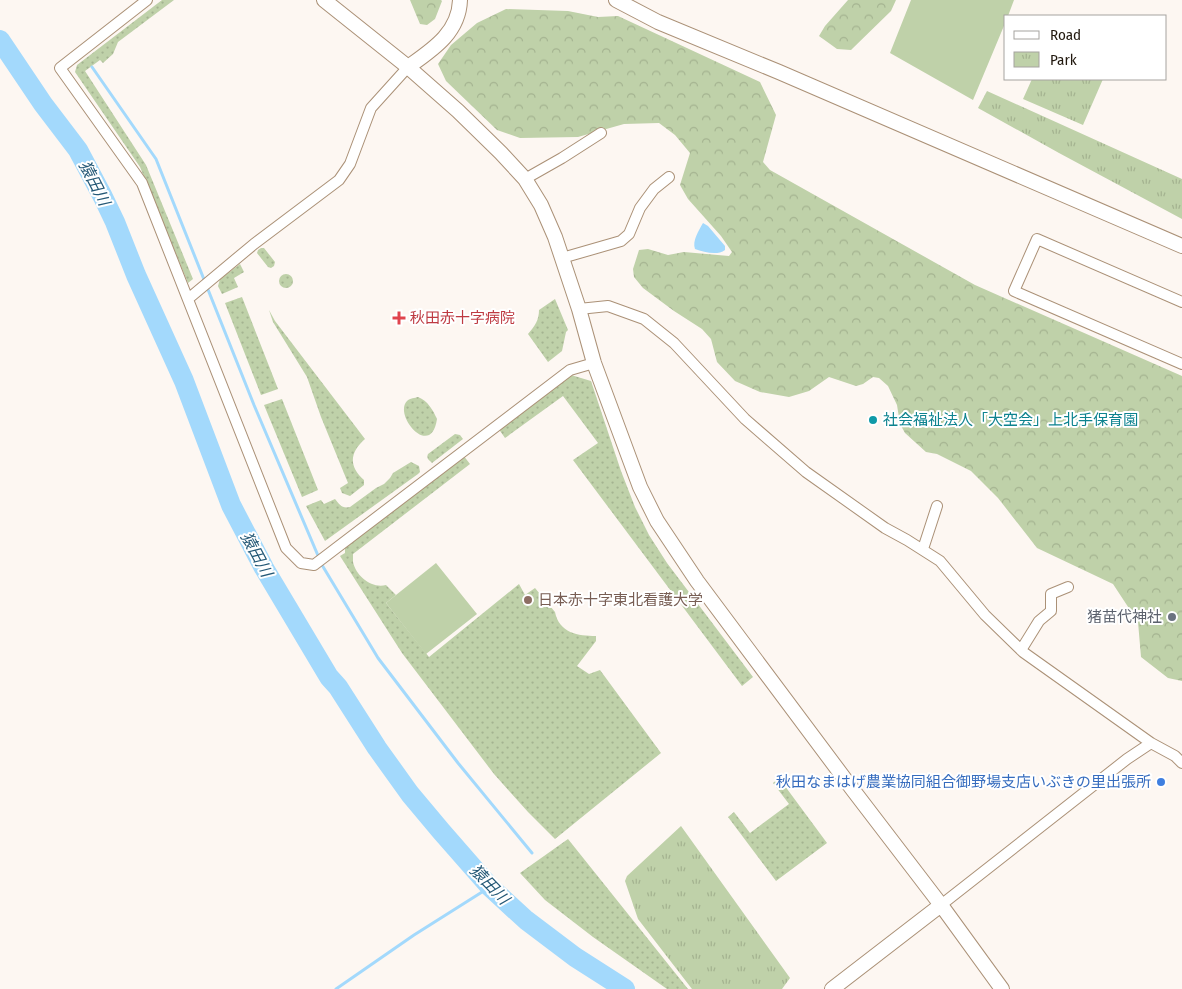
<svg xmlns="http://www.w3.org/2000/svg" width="1182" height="989" viewBox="0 0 1182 989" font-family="'Fira Sans Condensed','Noto Sans JP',sans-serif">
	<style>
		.grass { fill: url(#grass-dots) }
		.forest { fill: url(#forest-crowns) }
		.park { fill: url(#park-tufts) }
		.pitch { fill: #bfd1a9 }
		.water { fill: #a3d9fc }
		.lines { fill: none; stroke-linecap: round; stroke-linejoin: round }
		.stream { stroke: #a3d9fc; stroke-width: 3 }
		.river { stroke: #a3d9fc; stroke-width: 20 }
		.street-casing { stroke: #ab9177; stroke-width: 12 }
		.secondary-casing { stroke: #ab9177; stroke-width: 16 }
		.street { stroke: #fff; stroke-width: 10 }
		.secondary { stroke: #fff; stroke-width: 14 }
		.health-dot { fill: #e0444e; stroke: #fff; stroke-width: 2 }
		.culture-dot { fill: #0f9aa8; stroke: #fff; stroke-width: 2 }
		.education-dot { fill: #8d6e63; stroke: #fff; stroke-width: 2 }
		.worship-dot { fill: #6b7280; stroke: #fff; stroke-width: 2 }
		.shop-dot { fill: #3f7fe0; stroke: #fff; stroke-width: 2 }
		.labels { text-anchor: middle; stroke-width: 4; stroke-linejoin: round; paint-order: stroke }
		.health-label { font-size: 15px; fill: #be3a42; stroke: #fff; text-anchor: start }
		.culture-label { font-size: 15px; fill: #0d838f; stroke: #fff; text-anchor: start }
		.education-label { font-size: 15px; fill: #785e54; stroke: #fff; text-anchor: start }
		.worship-label { font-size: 15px; fill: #5b616d; stroke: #fff; text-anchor: end }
		.shop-label { font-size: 15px; fill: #366cbe; stroke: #fff; text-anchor: end }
		.water-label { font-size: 16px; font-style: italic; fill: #245876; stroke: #fff }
	</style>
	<defs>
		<pattern id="grass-dots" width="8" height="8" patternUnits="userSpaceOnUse" patternTransform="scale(1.25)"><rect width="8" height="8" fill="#bfd1a9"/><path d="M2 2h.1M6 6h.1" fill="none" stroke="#a4b390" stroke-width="1.8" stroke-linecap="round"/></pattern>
		<pattern id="forest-crowns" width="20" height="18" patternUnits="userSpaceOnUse" patternTransform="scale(1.25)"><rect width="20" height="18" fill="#bfd1a9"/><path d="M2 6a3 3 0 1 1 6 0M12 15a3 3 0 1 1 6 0" fill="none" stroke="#a4b390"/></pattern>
		<pattern id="park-tufts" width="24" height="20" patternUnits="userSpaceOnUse" patternTransform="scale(1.25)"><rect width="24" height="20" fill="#bfd1a9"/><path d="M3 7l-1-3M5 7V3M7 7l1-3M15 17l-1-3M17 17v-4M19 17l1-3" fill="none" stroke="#a4b390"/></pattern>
	</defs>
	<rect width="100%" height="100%" fill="#fdf7f2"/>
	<!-- grass -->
	<path class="grass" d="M 162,0 L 174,0 L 118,42 L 113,54 L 103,63 L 100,60 L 85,71 L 146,165 L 193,279 L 188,283 L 140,167 L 75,72 L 77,65 Z
		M 261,248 L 264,248 L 275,262 L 274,266 L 271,268 L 268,267 L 257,253 L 258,250 Z
		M 240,264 L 244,272 L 234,278 L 238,287 L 222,294 L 218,286 L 220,279 Z
		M279 281a7 7 0 1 1 14 0a7 7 0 1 1-14 0Z
		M 242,297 L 278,389 L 261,395 L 225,303 Z
		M 555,299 L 568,330 L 566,332 L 562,351 L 548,362 L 528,334 C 535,326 539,320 539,310 Z
		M 269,310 L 275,321 L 365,439 C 350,452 348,466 364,480 L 364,485 L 350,496 L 342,493 L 340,488 L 348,483 L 321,417 L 307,377 L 273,322 Z
		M 571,375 L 591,381 L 621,471 L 635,507 L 649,535 L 667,563 L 753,677 L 742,686 L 573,460 L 598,443 L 563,396 L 505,438 L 498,428 Z
		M 418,397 C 428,401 433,410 437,419 C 431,460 393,415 407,401 C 410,398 415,398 418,397 Z
		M 282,399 L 318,490 L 302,497 L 264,405 Z
		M 455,434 L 460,435 L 463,439 L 432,463 C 429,460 426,459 428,454 Z
		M 463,455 L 470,464 L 353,554 C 353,556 353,559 353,562 C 356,576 372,589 386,585 L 396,595 L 386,603 L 429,657 L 519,584 L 525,595 L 535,588 L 555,612 C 559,633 578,636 596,636 L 596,641 L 577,666 L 589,674 L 600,670 L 661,753 L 555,839 L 528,812 L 494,774 L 402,653 L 340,556 L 345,553 L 345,547 Z
		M 411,462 L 419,466 L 420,472 L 418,474 L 325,541 L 306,506 L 321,500 L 324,504 L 335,499 C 339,504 342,509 350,507 L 376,488 L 384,484 L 390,478 L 393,473 Z
		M 779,778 L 827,843 L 776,881 L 728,817 L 734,812 L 750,833 L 789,804 L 773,783 Z
		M 568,839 L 688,989 L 667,989 L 593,937 L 545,900 L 520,873 Z"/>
	<!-- forest -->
	<path class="forest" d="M 410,0 L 441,0 L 442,1 L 435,19 L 427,25 L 420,24 Z
		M 848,0 L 896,0 L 891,11 L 851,50 L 837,49 L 819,36 L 825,26 Z
		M 506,9 L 568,11 L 598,17 L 618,16 L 760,82 L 776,115 L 763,162 L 770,170 L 975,285 L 1182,376 L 1182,681 L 1168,678 L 1141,657 L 1138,622 L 1113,584 L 1037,548 L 998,498 L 971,471 L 937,454 L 926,452 L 905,433 L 900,424 L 897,405 L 888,386 L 879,378 L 873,377 L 863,384 L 856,386 L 829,377 L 809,391 L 789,397 L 760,392 L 735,381 L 717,362 L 711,339 L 702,329 L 674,311 L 643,288 L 634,277 L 633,269 L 639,250 L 648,249 L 668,255 L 684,252 L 729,256 L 732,252 L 721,236 L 688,199 L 680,185 L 690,153 L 675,135 L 659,123 L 624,124 L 578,137 L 520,138 L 497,130 L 446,81 L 438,64 L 451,45 L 477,23 Z"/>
	<!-- park -->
	<path class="park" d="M 1032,79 L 1103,79 L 1083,125 L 1023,99 Z
		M 987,91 L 1182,179 L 1182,219 L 1059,153 L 978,108 Z
		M 681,826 L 790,978 L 782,989 L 692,989 L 638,919 L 625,881 L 627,876 Z"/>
	<!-- pitch -->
	<path class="pitch" d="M 911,0 L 1014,0 L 1008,16 L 1006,16 L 1006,21 L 973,100 L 890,53 Z
		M 436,563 L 477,614 L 426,654 L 386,603 Z"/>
	<!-- water -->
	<path class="water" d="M 703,223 L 708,226 L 725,246 L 725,250 C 717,256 704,252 695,249 C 692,241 699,230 703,223 Z"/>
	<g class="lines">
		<!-- stream -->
		<path class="stream" d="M 92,67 L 156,159 L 254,405 L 322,565 L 378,658 L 458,763 L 532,853
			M 336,989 L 414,935 L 490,887"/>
		<!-- river -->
		<path class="river" d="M 0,40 L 43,104 L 78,150 L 103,197 L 115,222 L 136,275 L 184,381 L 231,505 L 264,568 L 329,677 L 338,687 L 377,748 L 410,794 L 441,831 L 490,887 L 526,920 L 575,957 L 625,989"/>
		<!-- street casing -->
		<g class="street-casing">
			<path id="street" d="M 147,0 L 60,68 L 142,183 L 286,548 L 301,563 L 314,565 L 570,370 L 594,363
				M 525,179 L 562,158 L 601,133
				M 562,258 L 621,241 L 629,234 L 640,208 L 654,189 L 669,177
				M 188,299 L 254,244 L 339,180 L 350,164 L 371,108 L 408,67
				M 1182,302 L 1037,239 L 1014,291 L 1182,364
				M 579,309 L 608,306 L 644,319 L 674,343 L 745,419 L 806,472 L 885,528 L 907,540 L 940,561 L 985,615 L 1023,652 L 1151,743 L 1175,756 L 1182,763
				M 923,549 L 937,506
				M 1021,650 L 1039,621 L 1051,611 L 1051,594 L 1068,587
				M 941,905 L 1127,759 L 1151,743"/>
		</g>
		<!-- secondary casing -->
		<g class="secondary-casing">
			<path id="secondary" d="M 324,0 L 408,67 L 458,111 L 501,153 L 525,179 L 541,205 L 555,237 L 579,309 L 594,363 L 640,487 L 657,521 L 697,581 L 853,790 L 941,905 L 1002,989
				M 616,0 L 658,22 L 779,72 L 1182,246
				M 408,67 C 432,50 459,33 460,0
				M 832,989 L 941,905"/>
		</g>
		<!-- street -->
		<use href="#street" class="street"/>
		<!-- secondary -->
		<use href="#secondary" class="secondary"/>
	</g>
	<!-- markers -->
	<path class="health-dot" d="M396.5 310.5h5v5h5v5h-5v5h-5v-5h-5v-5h5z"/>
	<circle class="culture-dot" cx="873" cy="420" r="5"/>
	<circle class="education-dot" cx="528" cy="600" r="5"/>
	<circle class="worship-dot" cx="1172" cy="617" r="5"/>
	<circle class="shop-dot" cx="1161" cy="782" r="5"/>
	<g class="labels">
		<!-- health labels -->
		<g class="health-label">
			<text x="410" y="323">秋田赤十字病院</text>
		</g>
		<!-- culture labels -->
		<g class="culture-label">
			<text x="883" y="425">社会福祉法人「大空会」上北手保育園</text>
		</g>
		<!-- education labels -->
		<g class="education-label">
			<text x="538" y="605">日本赤十字東北看護大学</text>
		</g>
		<!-- worship labels -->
		<g class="worship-label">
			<text x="1162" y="622">猪苗代神社</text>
		</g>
		<!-- shop labels -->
		<g class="shop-label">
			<text x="1151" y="787">秋田なまはげ農業協同組合御野場支店いぶきの里出張所</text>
		</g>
		<!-- water labels -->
		<g class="water-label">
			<text transform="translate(95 183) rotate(63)" y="6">猿田川</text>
			<text transform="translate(257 554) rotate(62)" y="6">猿田川</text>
			<text transform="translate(490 884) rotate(46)" y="6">猿田川</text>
		</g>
	</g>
	<!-- legend -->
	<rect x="1004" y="15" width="162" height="65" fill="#ffffff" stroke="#a6a39f"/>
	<rect x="1014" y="31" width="25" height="8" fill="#ffffff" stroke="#a6a39f"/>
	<text x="1050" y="40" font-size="15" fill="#21180e">Road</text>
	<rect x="1014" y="52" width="25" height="15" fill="url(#park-tufts)" stroke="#a6a39f"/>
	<text x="1050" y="65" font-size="15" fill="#21180e">Park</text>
</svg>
